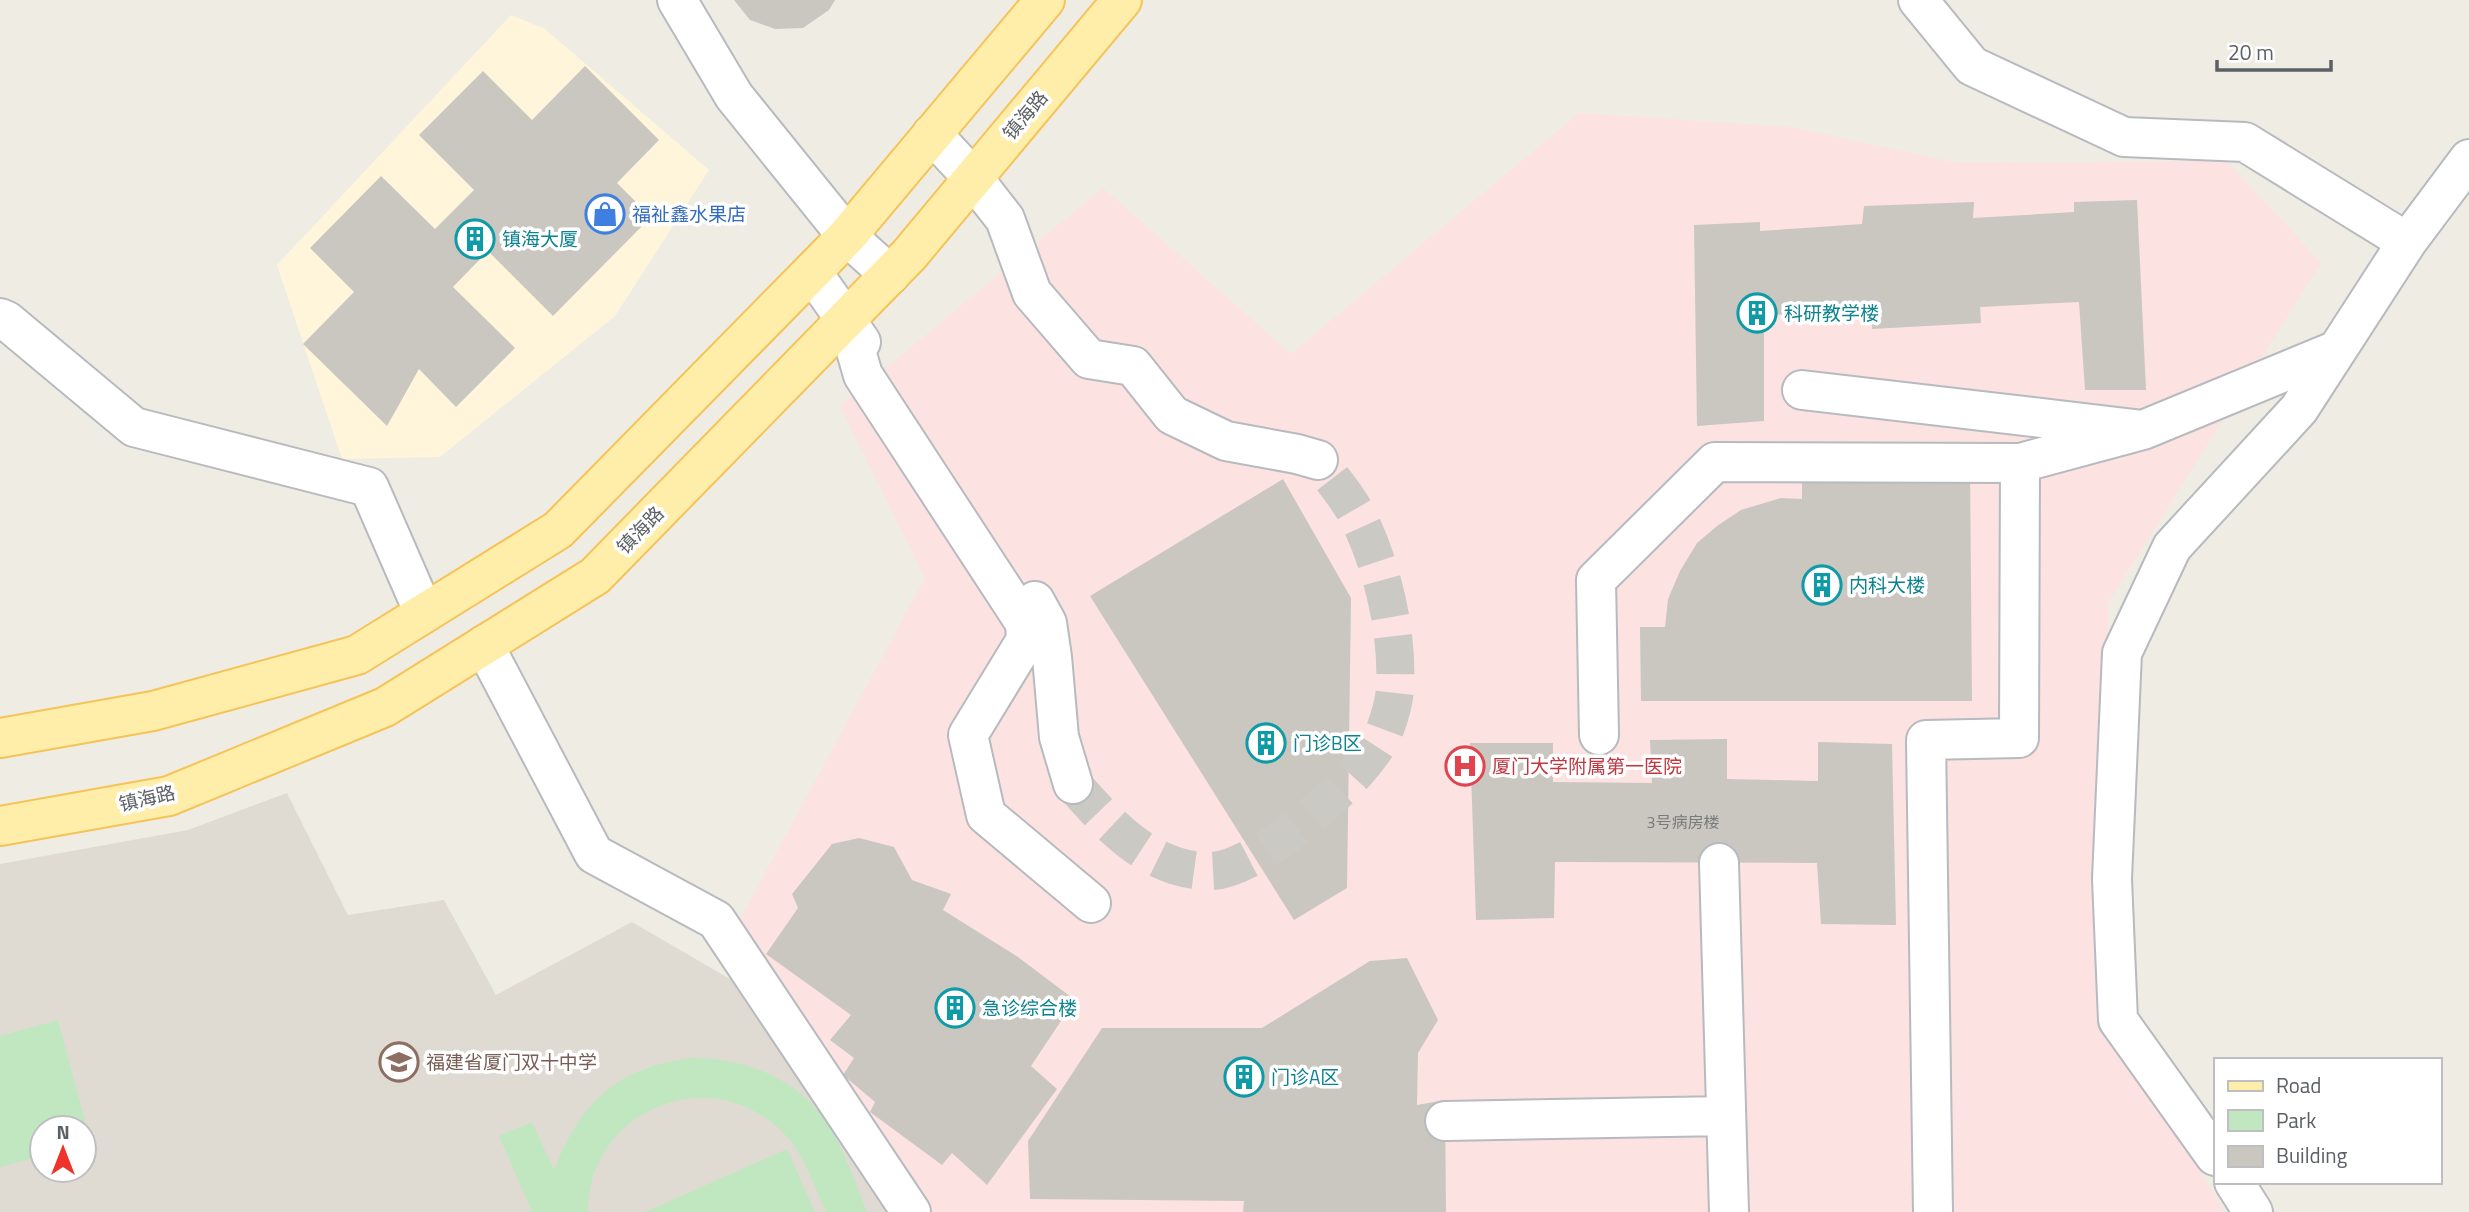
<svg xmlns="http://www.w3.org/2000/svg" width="2469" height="1212" viewBox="0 0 2469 1212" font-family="'Titillium Web','Noto Sans SC',sans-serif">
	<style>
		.commercial { fill: #fff5da }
		.education { fill: #dfdbd2; fill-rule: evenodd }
		.medical { fill: #fce2e0 }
		.green { fill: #c1e7c0 }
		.building { fill: #cac7c1 }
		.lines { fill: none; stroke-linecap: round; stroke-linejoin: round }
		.minor-tunnel { stroke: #cac9c4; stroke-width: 38; stroke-dasharray: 38 19; stroke-linecap: butt }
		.minor-casing { stroke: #b7babe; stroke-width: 42 }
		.major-casing { stroke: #f5c357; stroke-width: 42 }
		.minor { stroke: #fff; stroke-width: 38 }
		.major { stroke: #ffeea9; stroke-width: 38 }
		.labels { text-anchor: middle; stroke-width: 7; stroke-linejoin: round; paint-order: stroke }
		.number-label { font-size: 16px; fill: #787a7c }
		.street-label { font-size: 19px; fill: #5c6065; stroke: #fff }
		.shop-label { font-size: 19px; fill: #366cbe; stroke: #fff; text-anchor: start }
		.culture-label { font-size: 19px; fill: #0d838f; stroke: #fff; text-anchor: start }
		.health-label { font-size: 19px; fill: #be3a42; stroke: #fff; text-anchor: start }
		.education-label { font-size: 19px; fill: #785e54; stroke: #fff; text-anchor: start }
	</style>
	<rect width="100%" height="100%" fill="#efece4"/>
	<!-- commercial -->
	<path class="commercial" d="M 511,15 L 545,29 L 709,170 L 615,316 L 440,457 L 342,459 L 277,265 Z"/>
	<!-- education -->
	<path class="education" d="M 287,793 L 348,915 L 444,900 L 496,995 L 632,922 L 754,993 L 892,1212 L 0,1212 L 0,864 L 188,830 ZM 42,1128 L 84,1128 L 84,1170 L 42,1170 Z"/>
	<!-- medical -->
	<path class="medical" d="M 1579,113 L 1792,127 L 1958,163 L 2227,161 L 2321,263 L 2108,603 L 2105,1011 L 2224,1212 L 927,1212 L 735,929 L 925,578 L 840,406 L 1103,188 L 1291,354 Z"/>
	<!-- green -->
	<path class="green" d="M 58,1020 L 91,1143 L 84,1144 L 84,1128 L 42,1128 L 42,1156 L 0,1167 L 0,1036 Z
		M 692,1058 C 742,1058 794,1076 824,1119 C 844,1147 854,1181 867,1212 L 826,1212 C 812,1181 802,1147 775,1125 C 700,1063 588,1115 588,1212 L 532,1212 L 499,1136 L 532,1122 L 554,1170 C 581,1102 617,1067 692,1058 Z
		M 787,1149 L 815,1212 L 645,1212 Z"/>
	<!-- building -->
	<path class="building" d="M 734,0 L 835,0 L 829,10 L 803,28 L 775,29 L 750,20 Z
		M 585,66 L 659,140 L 617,183 L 651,217 L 553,316 L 488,251 L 453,287 L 515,348 L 456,407 L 419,369 L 387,426 L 303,344 L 354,292 L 310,248 L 381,176 L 435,229 L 474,190 L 419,135 L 483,71 L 532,120 Z
		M 2137,200 L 2146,390 L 2085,390 L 2079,302 L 1980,307 L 1981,323 L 1872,329 L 1873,311 L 1764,315 L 1764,421 L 1697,426 L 1694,225 L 1760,222 L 1760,231 L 1862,224 L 1864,206 L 1974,202 L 1973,218 L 2074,212 L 2074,202 Z
		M 1802,467 L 1970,467 L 1972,701 L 1641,701 L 1640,627 L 1665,627 L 1668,599 L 1680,571 L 1697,543 L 1717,526 L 1741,510 L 1781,498 L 1802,499 Z
		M 1283,479 L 1351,598 L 1347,888 L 1294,920 L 1090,596 Z
		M 1727,739 L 1727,779 L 1818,781 L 1818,742 L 1892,744 L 1896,925 L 1821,924 L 1817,863 L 1555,862 L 1554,918 L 1476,920 L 1470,743 L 1553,743 L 1553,782 L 1652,783 L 1650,740 Z
		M 859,838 L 894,847 L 912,880 L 951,894 L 943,910 L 1018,957 L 1075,1000 L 1031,1066 L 1057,1089 L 987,1185 L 952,1153 L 942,1165 L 870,1112 L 875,1102 L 843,1075 L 854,1058 L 830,1040 L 851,1015 L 766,954 L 798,908 L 792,894 L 832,844 Z
		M 1407,958 L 1438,1020 L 1418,1053 L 1417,1105 L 1445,1100 L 1446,1212 L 1243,1212 L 1244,1201 L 1030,1199 L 1028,1141 L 1102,1028 L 1262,1028 L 1370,961 Z"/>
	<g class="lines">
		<!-- minor-tunnel -->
		<path class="minor-tunnel" d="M 1073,784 C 1109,825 1151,872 1211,871 C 1258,871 1367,775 1384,732 C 1389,719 1395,700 1395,686 C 1398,632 1382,565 1358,517 C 1348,497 1331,478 1318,460"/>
		<!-- minor casing -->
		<g class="minor-casing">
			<path id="minor" d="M 677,0 L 734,96 L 847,236 L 890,275
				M 1918,0 L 1972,66 L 2124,137 L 2245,142 L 2407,242 L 2299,409 L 2172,547 L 2122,653 L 2112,879 L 2118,1020 L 2215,1156
				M 932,134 L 973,178 L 1005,219 L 1032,293 L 1089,359 L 1133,366 L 1172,415 L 1226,441 L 1297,454 L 1318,460
				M 2407,242 L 2469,159
				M 812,272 L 861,342
				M 0,318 L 7,321 L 134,427 L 369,487 L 424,613
				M 847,320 L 863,375 L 1025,623 L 1026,640 L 968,735 L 986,815 L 1091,903
				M 1802,390 L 2143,430
				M 2020,463 L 2143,430 L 2337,350
				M 1035,601 L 1047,623 L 1052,657 L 1059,737 L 1073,784
				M 484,645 L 594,854 L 716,920 L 911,1212
				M 1599,735 L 1596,580 L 1715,462 L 2020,463 L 2019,738 L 1926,740 L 1933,1212
				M 1719,863 L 1729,1212
				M 1445,1121 L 1726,1116
				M 2234,1182 L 2253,1212"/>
		</g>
		<!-- major casing -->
		<g class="major-casing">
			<path id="major" d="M 0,738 L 153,711 L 357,655 L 558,530 L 847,236 L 1045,0
				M 0,826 L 169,796 L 385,707 L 595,576 L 909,255 L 1122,0"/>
		</g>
		<!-- minor -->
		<use href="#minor" class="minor"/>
		<!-- major -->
		<use href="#major" class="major"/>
	</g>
	<!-- icons -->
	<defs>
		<g id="shop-ring" transform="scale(2.0125)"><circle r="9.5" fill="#fff" stroke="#3f7fe0" stroke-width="1.5"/><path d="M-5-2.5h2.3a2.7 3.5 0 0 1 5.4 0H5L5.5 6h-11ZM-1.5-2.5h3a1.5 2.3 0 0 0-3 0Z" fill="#3f7fe0"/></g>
		<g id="building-ring" transform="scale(2.0125)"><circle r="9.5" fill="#fff" stroke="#0f9aa8" stroke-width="1.5"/><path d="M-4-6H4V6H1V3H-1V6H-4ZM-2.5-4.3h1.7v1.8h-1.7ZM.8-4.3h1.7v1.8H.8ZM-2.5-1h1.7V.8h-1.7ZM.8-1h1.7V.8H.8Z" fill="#0f9aa8"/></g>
		<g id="hospital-ring" transform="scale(2.0125)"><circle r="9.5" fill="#fff" stroke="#e0444e" stroke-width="1.5"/><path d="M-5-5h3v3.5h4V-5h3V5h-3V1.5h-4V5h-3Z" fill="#e0444e"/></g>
		<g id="school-ring" transform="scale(2.0125)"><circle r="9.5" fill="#fff" stroke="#8d6e63" stroke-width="1.5"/><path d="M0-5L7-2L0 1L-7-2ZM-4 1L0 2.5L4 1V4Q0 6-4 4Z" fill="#8d6e63"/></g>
	</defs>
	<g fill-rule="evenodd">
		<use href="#shop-ring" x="605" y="214"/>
		<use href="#building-ring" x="475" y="239"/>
		<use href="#building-ring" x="1757" y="313"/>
		<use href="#building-ring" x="1822" y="585"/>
		<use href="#building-ring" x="1266" y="743"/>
		<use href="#hospital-ring" x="1465" y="766"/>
		<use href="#building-ring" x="955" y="1008"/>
		<use href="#school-ring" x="399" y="1062"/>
		<use href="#building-ring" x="1244" y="1077"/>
	</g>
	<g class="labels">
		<!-- number labels -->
		<g class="number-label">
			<text x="1683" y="828">3号病房楼</text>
		</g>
		<!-- street labels -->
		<g class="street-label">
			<text transform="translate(1025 115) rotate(-50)" y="7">镇海路</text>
			<text transform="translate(640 530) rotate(-46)" y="7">镇海路</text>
			<text transform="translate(147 798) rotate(-13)" y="7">镇海路</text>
		</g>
		<!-- shop labels -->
		<g class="shop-label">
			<text x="632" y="221">福祉鑫水果店</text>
		</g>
		<!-- culture labels -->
		<g class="culture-label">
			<text x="502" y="246">镇海大厦</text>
			<text x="1784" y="320">科研教学楼</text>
			<text x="1849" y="592">内科大楼</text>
			<text x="1293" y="750">门诊B区</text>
			<text x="982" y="1015">急诊综合楼</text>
			<text x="1271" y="1084">门诊A区</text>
		</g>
		<!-- health labels -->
		<g class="health-label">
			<text x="1492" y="773">厦门大学附属第一医院</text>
		</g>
		<!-- education labels -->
		<g class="education-label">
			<text x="426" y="1069">福建省厦门双十中学</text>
		</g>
	</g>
	<!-- legend -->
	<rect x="2214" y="1058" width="228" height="126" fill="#ffffff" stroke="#bebfc1" stroke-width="2"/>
	<rect x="2228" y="1081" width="35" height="10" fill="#ffeea9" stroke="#bebfc1" stroke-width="2"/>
	<text x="2276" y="1093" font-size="21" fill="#5c6065">Road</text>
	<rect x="2228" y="1110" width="35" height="21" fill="#c1e7c0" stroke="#bebfc1" stroke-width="2"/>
	<text x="2276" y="1128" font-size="21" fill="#5c6065">Park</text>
	<rect x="2228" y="1146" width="35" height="21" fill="#cac7c1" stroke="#bebfc1" stroke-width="2"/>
	<text x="2276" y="1163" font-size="21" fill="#5c6065">Building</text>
	<!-- north arrow -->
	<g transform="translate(63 1149)"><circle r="33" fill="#ffffff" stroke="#bebfc1" stroke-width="2"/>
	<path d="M0-5L12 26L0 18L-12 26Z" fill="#ee332c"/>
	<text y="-10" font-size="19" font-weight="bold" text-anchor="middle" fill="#5c6065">N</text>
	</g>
	<!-- scale -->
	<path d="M2217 60v10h114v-10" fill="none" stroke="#5c6065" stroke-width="3.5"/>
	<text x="2228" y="60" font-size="21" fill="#5c6065" stroke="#ffffff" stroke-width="5" paint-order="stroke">20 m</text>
</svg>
